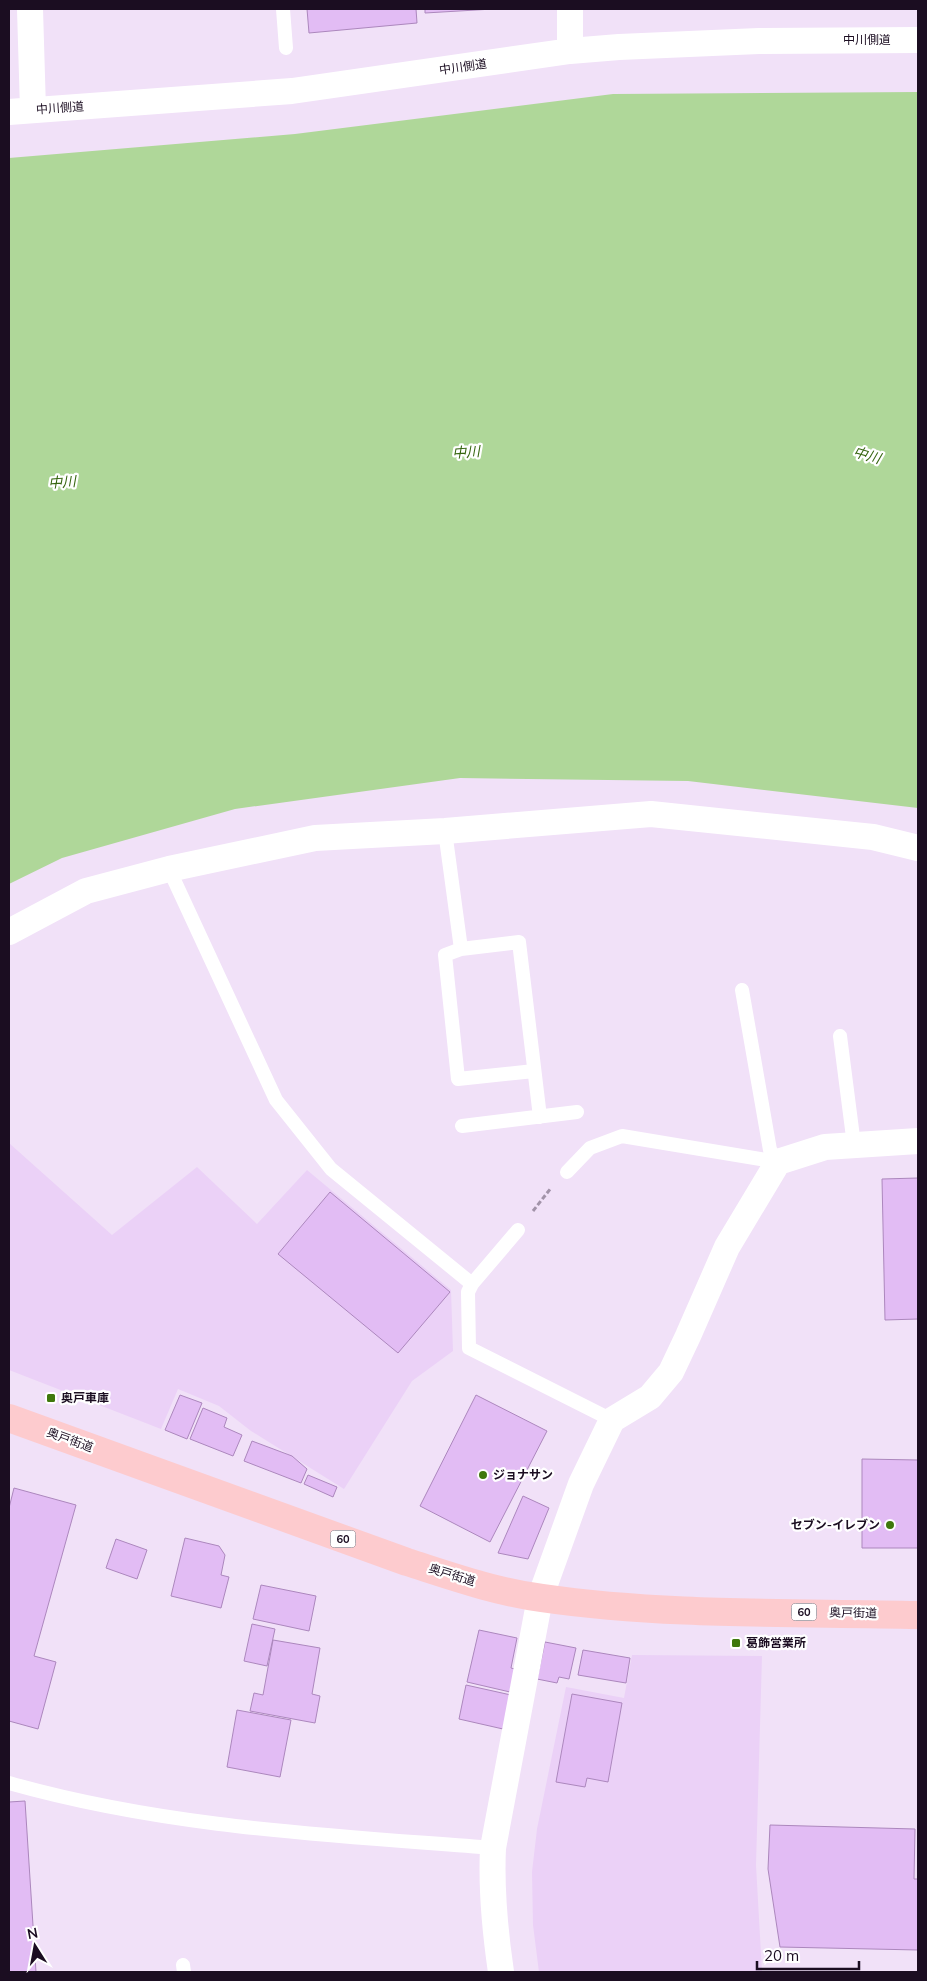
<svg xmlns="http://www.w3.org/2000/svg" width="927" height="1981" viewBox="0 0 927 1981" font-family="Mulish,'Noto Sans JP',sans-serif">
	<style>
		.built { fill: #ebd1f7 }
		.water { fill: #afd799 }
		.building { fill: #e2bcf4; stroke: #ac87bd }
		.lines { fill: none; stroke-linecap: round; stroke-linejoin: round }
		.path { stroke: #a293a9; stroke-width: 3; stroke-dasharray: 5 2.5; stroke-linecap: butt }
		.lane { stroke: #fff; stroke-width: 14 }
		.street { stroke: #fff; stroke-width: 26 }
		.primary { stroke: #fdcbce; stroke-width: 28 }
		.poi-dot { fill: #3f780c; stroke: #fff; stroke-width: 2 }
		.labels { text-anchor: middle; stroke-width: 4.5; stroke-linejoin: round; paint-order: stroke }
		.shield { fill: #fff; stroke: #5f5664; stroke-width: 1 }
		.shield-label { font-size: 11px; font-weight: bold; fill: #1b0d21 }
		.street-label { font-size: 12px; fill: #1b0d21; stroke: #fff }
		.poi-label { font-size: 12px; font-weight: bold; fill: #1b0d21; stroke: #fff; text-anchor: start }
		.water-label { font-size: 14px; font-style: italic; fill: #376611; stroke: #fff }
	</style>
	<rect width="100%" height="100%" fill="#f1e1f8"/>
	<!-- built -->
	<path class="built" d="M 9,1143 L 112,1235 L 197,1167 L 257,1224 L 307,1170 L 451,1290 L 453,1351 L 412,1381 L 344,1489 L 251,1431 L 219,1406 L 178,1389 L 161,1429 L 9,1370 Z
		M 632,1655 L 762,1656 L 756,1865 L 762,1972 L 539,1972 L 533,1925 L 532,1872 L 537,1829 L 566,1687 L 624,1698 Z"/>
	<!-- water -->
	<path class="water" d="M 918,92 L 918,808 L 688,781 L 460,778 L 235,809 L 62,858 L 9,884 L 9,158 L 295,134 L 613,94 Z"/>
	<!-- building -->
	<path class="building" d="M 307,9 L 416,9 L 417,23 L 309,33 Z
		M 425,9 L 493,9 L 425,13 Z
		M 918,1178 L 918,1319 L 885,1320 L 882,1179 Z
		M 330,1192 L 450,1292 L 398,1353 L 278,1254 Z
		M 180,1395 L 202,1403 L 187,1439 L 165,1430 Z
		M 476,1395 L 547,1431 L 490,1542 L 420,1506 Z
		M 203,1408 L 227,1418 L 224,1427 L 242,1435 L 233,1456 L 190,1439 Z
		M 252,1441 L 292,1456 L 307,1469 L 301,1483 L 244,1461 Z
		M 862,1459 L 918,1460 L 918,1548 L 862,1548 Z
		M 308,1475 L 337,1487 L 333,1497 L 304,1484 Z
		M 14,1488 L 76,1505 L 34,1656 L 56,1662 L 38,1729 L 9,1721 L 9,1508 Z
		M 523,1496 L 549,1508 L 528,1559 L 498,1553 Z
		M 185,1538 L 219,1546 L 225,1555 L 221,1575 L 229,1577 L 221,1608 L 171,1596 Z
		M 116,1539 L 147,1550 L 137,1579 L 106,1568 Z
		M 261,1585 L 316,1596 L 309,1631 L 253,1619 Z
		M 252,1624 L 275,1629 L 267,1666 L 244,1661 Z
		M 479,1630 L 517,1638 L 511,1668 L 515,1669 L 510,1692 L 467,1682 Z
		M 273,1640 L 320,1648 L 312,1694 L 320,1696 L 315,1723 L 250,1711 L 254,1693 L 263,1695 Z
		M 545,1642 L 576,1648 L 569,1679 L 559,1677 L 557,1683 L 537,1679 Z
		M 583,1650 L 630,1658 L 626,1683 L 578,1675 Z
		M 466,1685 L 511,1695 L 503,1729 L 459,1719 Z
		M 572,1694 L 622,1703 L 608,1782 L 587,1778 L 585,1787 L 556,1782 Z
		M 237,1710 L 291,1720 L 280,1777 L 227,1767 Z
		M 25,1801 L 36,1972 L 9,1972 L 9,1802 Z
		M 770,1825 L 915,1829 L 914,1879 L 918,1879 L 918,1950 L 780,1947 L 768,1869 Z"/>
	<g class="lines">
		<!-- path -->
		<path class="path" d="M 533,1211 L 551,1188"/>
		<!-- lane -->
		<path class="lane" d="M 283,9 L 286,48
			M 445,831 L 461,949 L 445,955 L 458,1079 L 534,1071
			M 169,869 L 276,1100 L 331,1169 L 472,1284 L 468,1292 L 469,1348 L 612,1420
			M 461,949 L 519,942 L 540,1117
			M 742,990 L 770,1150 L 778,1162
			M 840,1036 L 854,1145
			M 462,1126 L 577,1112
			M 567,1172 L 590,1148 L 622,1136 L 778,1162
			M 472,1284 L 518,1230
			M 9,1783 C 168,1828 329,1835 493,1848
			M 183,1965 L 184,1972"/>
		<!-- street -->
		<path class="street" d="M 30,9 L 33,110
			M 570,9 L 570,51
			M 9,112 L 292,91 L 570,51 L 619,47 L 759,41 L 918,40
			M 9,932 L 86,891 L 169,869 L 315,838 L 445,831 L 651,814 L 873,837 L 918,848
			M 501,1972 C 495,1931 491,1890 493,1848 L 540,1598 L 581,1484 L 612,1420 L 650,1397 L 671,1372 L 688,1336 L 727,1247 L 778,1162 L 825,1147 L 918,1141"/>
		<!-- primary -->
		<path class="primary" d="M 9,1418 L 407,1562 C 451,1576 496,1592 542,1598 C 666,1616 793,1612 918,1615"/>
	</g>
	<!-- markers -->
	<g class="poi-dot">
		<rect x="46" y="1393" width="10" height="10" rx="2.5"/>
		<circle cx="483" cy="1475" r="5"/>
		<circle cx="890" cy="1525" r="5"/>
		<rect x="731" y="1638" width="10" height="10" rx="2.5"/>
	</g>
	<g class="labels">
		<!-- shield labels -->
		<g class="shield">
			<rect x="330.5" y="1530.5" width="25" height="17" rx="4"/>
			<rect x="791.5" y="1603.5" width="25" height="17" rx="4"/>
		</g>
		<g class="shield-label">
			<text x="343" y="1543">60</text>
			<text x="804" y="1616">60</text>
		</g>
		<!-- street labels -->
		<g class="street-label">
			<text x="867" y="44">中川側道</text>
			<text transform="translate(463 67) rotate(-8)" y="4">中川側道</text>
			<text transform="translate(60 108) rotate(-4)" y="4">中川側道</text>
			<text transform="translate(70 1440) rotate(20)" y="4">奥戸街道</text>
			<text transform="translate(452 1575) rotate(17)" y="4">奥戸街道</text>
			<text transform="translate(853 1613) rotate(1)" y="4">奥戸街道</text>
		</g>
		<!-- poi labels -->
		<g class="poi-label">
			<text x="61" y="1402">奥戸車庫</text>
			<text x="493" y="1479">ジョナサン</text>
			<text x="880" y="1529" text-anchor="end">セブン-イレブン</text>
			<text x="746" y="1647">葛飾営業所</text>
		</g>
		<!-- water labels -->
		<g class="water-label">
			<text transform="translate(466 452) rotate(-4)" y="5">中川</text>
			<text transform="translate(867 455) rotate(16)" y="5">中川</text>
			<text transform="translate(62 482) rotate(-4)" y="5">中川</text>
		</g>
	</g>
	<!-- border -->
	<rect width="927" height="1981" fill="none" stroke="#1b0d21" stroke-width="20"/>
	<!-- north arrow -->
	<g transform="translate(35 1946) rotate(349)" stroke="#ffffff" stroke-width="4" paint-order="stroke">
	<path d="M0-4L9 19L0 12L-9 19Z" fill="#1b0d21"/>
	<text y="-8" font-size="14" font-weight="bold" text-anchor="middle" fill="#1b0d21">N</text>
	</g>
	<!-- scale -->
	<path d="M757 1961v8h102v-8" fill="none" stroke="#1b0d21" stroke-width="2.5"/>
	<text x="764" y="1961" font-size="15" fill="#1b0d21" stroke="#ffffff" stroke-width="4" paint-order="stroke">20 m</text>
</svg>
